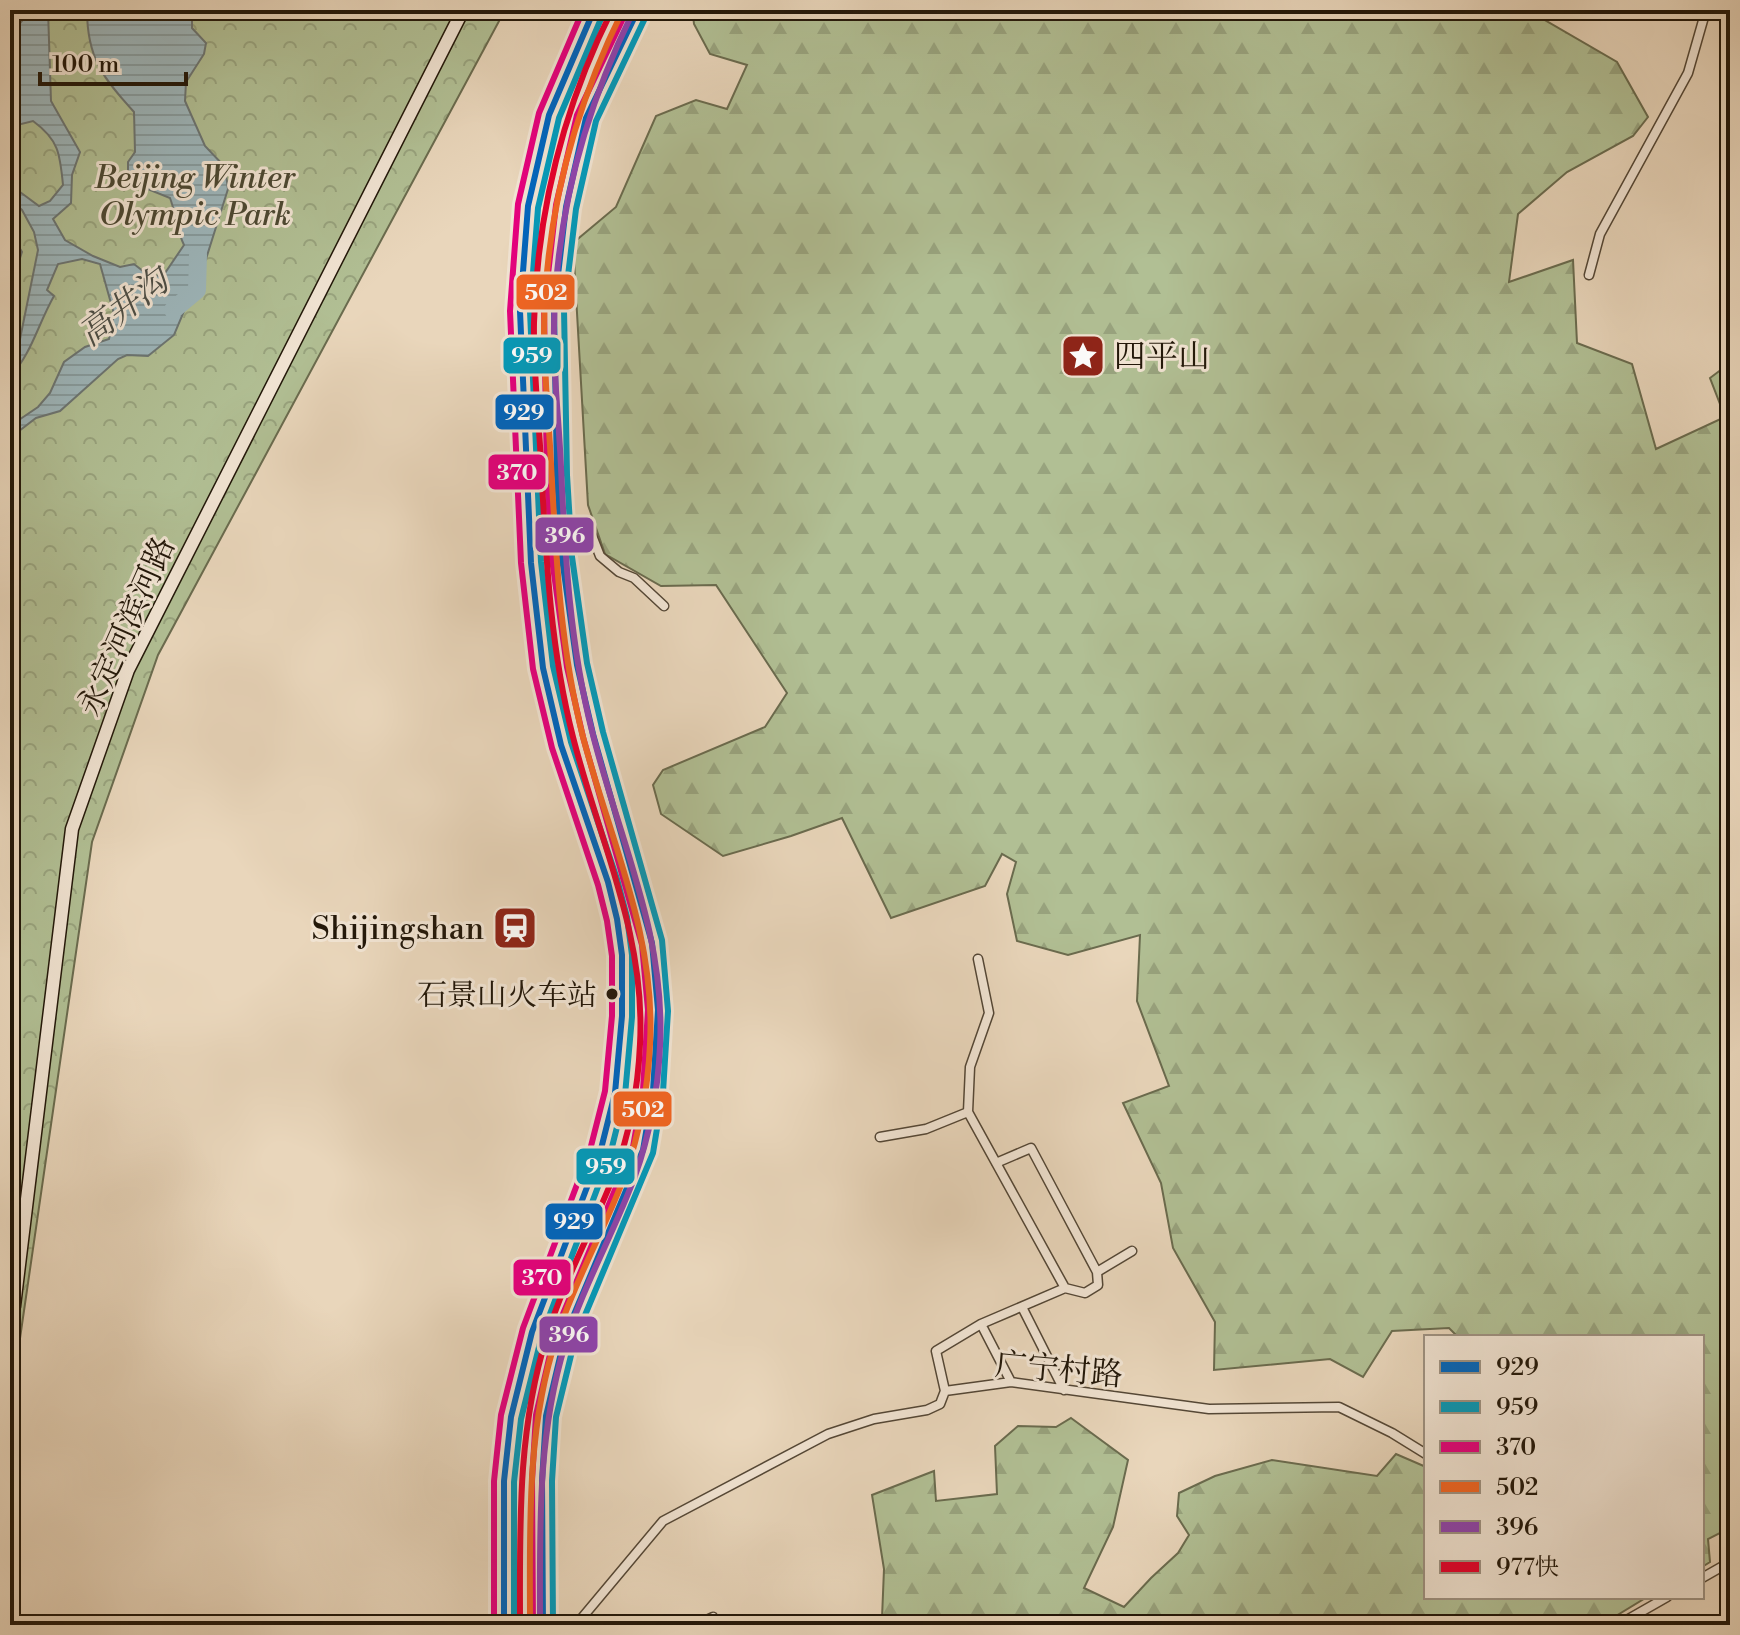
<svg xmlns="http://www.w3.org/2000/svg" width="1740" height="1635" viewBox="0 0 1740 1635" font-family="'Libre Bodoni','Noto Serif SC',serif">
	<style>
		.forest { fill: url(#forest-firs); stroke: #6a6b4e; stroke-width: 2 }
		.park { fill: url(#park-crowns); stroke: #6a6b4e; stroke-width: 2 }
		.water { fill: url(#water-rules); stroke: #6c7674; stroke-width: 2; fill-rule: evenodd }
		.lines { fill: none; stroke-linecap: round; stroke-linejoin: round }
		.river { stroke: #9db6bb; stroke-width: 18 }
		.street-casing { stroke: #544736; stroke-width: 11 }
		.secondary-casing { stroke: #221709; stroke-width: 15 }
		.highway-casing { stroke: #221709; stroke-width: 19 }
		.street { stroke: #f1e4d3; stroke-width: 8 }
		.secondary { stroke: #f1e4d3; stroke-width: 12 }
		.highway { stroke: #e9d6bb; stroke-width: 16 }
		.bus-1-casing { stroke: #f1e4d3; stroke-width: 12 }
		.bus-2-casing { stroke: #f1e4d3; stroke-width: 12 }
		.bus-3-casing { stroke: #f1e4d3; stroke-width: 12 }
		.bus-4-casing { stroke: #f1e4d3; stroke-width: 12 }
		.bus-5-casing { stroke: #f1e4d3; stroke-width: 12 }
		.bus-6-casing { stroke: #f1e4d3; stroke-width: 12 }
		.bus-1 { stroke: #0065bd; stroke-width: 6 }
		.bus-2 { stroke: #039aba; stroke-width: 6 }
		.bus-3 { stroke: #e5007d; stroke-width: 6 }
		.bus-4 { stroke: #f26522; stroke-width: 6 }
		.bus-5 { stroke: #8e44ad; stroke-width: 6 }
		.bus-6 { stroke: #e4002b; stroke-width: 6 }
		.bus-dot { fill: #221709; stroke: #f1e4d3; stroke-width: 3 }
		.labels { text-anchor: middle; stroke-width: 6; stroke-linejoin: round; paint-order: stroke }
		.bus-label { font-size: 30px; fill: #221709; stroke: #f1e4d3; text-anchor: end }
		.park-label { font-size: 32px; font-style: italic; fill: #4d4933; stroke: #f1e4d3 }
		.poi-label { font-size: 32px; fill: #221709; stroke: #f1e4d3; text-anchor: start }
		.street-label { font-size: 32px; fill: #221709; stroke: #f1e4d3 }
		.water-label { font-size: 34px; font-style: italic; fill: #4d4f47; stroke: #f1e4d3 }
		.line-badge { stroke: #f1e4d3; stroke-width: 3 }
		.badge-label { font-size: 22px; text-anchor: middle; font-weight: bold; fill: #fff }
	</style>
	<defs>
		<pattern id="forest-firs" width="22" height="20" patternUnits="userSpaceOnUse" patternTransform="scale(2)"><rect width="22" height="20" fill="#b1bf94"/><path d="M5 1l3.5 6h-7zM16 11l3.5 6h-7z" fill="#98a37e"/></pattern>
		<pattern id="park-crowns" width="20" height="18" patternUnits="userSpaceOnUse" patternTransform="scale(2)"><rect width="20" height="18" fill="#b1bf94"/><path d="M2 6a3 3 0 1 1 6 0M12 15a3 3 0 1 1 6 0" fill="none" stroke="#98a37e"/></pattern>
		<pattern id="water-rules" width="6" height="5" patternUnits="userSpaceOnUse" patternTransform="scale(2)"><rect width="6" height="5" fill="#9db6bb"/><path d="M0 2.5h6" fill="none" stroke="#879c9f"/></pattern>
	</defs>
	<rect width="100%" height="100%" fill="#e9d6bb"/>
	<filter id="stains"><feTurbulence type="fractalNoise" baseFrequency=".0025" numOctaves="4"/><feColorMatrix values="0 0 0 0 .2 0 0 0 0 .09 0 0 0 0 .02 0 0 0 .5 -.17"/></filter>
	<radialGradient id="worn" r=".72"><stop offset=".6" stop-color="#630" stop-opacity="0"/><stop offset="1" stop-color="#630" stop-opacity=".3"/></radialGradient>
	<!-- forest -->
	<path class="forest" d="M 699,10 L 1541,10 L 1538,16 L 1617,62 L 1648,117 L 1633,136 L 1567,172 L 1518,214 L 1509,282 L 1573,260 L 1577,343 L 1632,364 L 1656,449 L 1725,417 L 1710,378 L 1730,363 L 1730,1528 L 1708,1539 L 1710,1562 L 1702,1567 L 1702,1337 L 1458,1337 L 1449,1328 L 1392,1331 L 1363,1377 L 1330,1359 L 1214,1370 L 1215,1322 L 1173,1248 L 1161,1183 L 1123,1103 L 1169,1086 L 1137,1001 L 1140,935 L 1068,955 L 1017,941 L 1007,894 L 1016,862 L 1002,854 L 985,886 L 891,918 L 842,818 L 791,836 L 723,856 L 661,814 L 653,785 L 663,770 L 765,727 L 787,693 L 716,585 L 661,586 L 605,554 L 588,505 L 573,243 L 616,207 L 656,116 L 696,100 L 727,109 L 747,65 L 710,54 L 694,24 L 693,15 Z
		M 1071,1418 L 1128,1460 L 1113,1527 L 1084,1588 L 1124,1607 L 1151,1578 L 1178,1553 L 1189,1535 L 1177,1516 L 1179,1493 L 1215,1476 L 1272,1460 L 1377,1476 L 1396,1454 L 1426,1467 L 1426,1597 L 1647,1597 L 1601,1625 L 856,1625 L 882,1618 L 884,1569 L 872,1495 L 934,1471 L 936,1501 L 997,1494 L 995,1446 L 1018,1426 L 1056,1427 Z"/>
	<!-- park -->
	<path class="park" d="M 10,10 L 505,10 L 158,655 L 92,842 L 17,1359 L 10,1387 Z"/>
	<!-- water -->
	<path class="water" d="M 25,10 L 48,10 L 51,101 L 80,152 L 72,175 L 71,203 L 53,219 L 65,240 L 93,256 L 120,267 L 134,264 L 148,275 L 163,276 L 184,245 C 177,231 176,214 170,198 L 140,186 L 128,172 L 128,162 L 135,152 L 134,112 C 103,78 87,58 87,10 L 192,10 L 192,28 L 206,43 L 204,54 L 186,82 L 185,101 L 205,146 L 225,167 L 228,189 L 206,259 L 174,335 L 148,356 L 127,355 L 118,359 L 60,411 L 36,418 L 10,438 L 10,426 L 38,407 L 50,393 L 64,362 L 85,347 L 109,339 L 114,314 L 100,264 L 82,259 L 58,264 L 47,290 L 54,296 C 38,324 32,353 10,377 L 10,351 L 20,339 L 38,250 L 34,232 L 22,210 L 10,200 L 10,70 L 15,30 L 25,17 ZM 33,121 C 59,140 60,154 63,185 L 50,201 L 39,206 L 20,192 L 16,180 L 17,125 Z
		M 10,233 L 22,252 L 17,267 L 10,320 Z"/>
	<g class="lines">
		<!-- river -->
		<path class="river" d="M 173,310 L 197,290 L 198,255"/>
		<!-- street casing -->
		<g class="street-casing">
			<path id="street" d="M 1589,275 L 1600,234 L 1688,73 L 1706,10
				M 561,530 L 591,533 L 600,556 L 619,572 L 634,578 L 664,606
				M 968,1112 L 1065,1288
				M 880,1137 L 926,1129 L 968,1112 L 970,1067 L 989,1013 L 978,959
				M 996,1163 L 1031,1148 L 1097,1272
				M 1022,1307 L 1064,1390
				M 981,1324 L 1011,1382
				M 945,1391 L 1011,1382 L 1209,1409 L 1339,1407 L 1392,1433 L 1426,1454
				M 945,1391 L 936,1351 L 981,1324 L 1065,1288 L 1085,1293 L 1098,1285 L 1097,1272 L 1132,1251
				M 1702,1578 L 1730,1562
				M 576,1625 L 663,1521 L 828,1434 L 874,1419 L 927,1410 L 940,1404 L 945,1391
				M 696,1625 L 713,1617
				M 1618,1625 L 1667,1597"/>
		</g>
		<!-- secondary casing -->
		<g class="secondary-casing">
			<path id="secondary" d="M 556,436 L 554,309 L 566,207 L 586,118 L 638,10
				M 526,451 L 520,311 L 528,206 L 549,115 L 594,10
				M 564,566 L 577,665 L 593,734 L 624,841
				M 534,585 L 543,668 L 561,745 L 592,835
				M 646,920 L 654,965
				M 629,1185 L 643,1150 L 648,1123
				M 10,1318 L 14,1306 L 72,829 L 128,670 L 463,10
				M 504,1625 C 504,1577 501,1527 504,1479 C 508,1430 518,1382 531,1335 C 548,1273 581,1214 600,1152 C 622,1082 628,1002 618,929
				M 543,1625 C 544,1556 536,1485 546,1416 C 555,1355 580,1299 604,1242"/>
		</g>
		<!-- highway casing -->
		<g class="highway-casing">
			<path id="highway" d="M 515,1625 L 514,1483 L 521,1418 L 541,1333 L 614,1149 L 627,1093 L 633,1012 L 629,947 L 622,909 L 573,744 L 555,667 L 537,560 L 530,308 L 539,205 L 561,112 L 604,10
				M 530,1625 C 530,1527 525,1430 557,1336 C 578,1273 613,1215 633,1151 C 646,1113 652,1051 651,1011 C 650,916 607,827 583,737 C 560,647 554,556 551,464 C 548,412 542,358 545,306 C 549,204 575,100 623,10"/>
		</g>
		<!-- street -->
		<use href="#street" class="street"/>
		<!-- secondary -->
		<use href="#secondary" class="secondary"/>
		<!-- highway -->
		<use href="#highway" class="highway"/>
		<!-- bus-1 casing -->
		<g class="bus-1-casing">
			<path id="bus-1" d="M 504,1625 L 504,1481 L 511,1417 L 532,1332 L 600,1153 L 615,1093 L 622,1016 L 622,955 L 617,919 L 608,882 L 561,745 L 543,668 L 531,563 L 520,311 L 528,206 L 549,115 L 594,10
				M 543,1625 L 542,1481 L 546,1416 L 565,1336 L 643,1150 L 653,1091 L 658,1010 L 652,943 L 593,734 L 577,665 L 562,558 L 557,475 L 554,309 L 566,207 L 586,118 L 638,10"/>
		</g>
		<!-- bus-2 casing -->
		<g class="bus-2-casing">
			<path id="bus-2" d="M 514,1625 L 514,1482 L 521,1419 L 542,1335 L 610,1155 L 625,1095 L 632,1017 L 632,955 L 627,917 L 617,879 L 571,742 L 553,666 L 541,562 L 530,311 L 538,208 L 559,118 L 603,14
				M 553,1625 L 552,1481 L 556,1417 L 575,1339 L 653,1153 L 663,1092 L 668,1011 L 662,940 L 603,732 L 587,663 L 572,557 L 567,475 L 564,309 L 576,209 L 596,121 L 647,14"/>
		</g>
		<!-- bus-3 casing -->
		<g class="bus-3-casing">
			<path id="bus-3" d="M 494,1625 L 494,1481 L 501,1415 L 523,1328 L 590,1150 L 605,1091 L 612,1016 L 612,956 L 607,921 L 598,885 L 552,748 L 533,669 L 521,563 L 510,311 L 518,204 L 539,113 L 583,10
				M 533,1625 L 532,1481 L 536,1415 L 555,1333 L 633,1147 L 643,1090 L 648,1010 L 642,945 L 583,737 L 567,667 L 552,559 L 547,475 L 544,309 L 556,205 L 577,115 L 627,10"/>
		</g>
		<!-- bus-4 casing -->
		<g class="bus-4-casing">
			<path id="bus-4" d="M 530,1625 C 530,1528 526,1429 557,1336 C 575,1280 605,1229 625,1175 C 640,1132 648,1089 650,1044 C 656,935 610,840 583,737 C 560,647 556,556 551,464 C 549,420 544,375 544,331 C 545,218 573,111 623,10"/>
		</g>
		<!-- bus-5 casing -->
		<g class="bus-5-casing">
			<path id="bus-5" d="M 540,1625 C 540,1530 537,1436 565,1345 C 583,1286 614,1233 635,1176 C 650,1134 658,1091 660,1046 C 666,934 618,837 592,731 C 570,645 565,556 561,467 C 559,420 553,373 554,326 C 556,217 584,112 632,14"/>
		</g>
		<!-- bus-6 casing -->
		<g class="bus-6-casing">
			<path id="bus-6" d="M 520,1625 C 520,1528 517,1430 547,1336 C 564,1280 593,1229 614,1175 C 630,1133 638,1089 640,1044 C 646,935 599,840 573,737 C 550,647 546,556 541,464 C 539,417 533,370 534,323 C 537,213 563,108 612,10"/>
		</g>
		<!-- bus-1 -->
		<use href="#bus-1" class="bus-1"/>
		<!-- bus-2 -->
		<use href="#bus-2" class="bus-2"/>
		<!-- bus-3 -->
		<use href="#bus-3" class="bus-3"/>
		<!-- bus-4 -->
		<use href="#bus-4" class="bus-4"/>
		<!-- bus-5 -->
		<use href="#bus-5" class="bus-5"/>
		<!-- bus-6 -->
		<use href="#bus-6" class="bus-6"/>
	</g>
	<!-- icons -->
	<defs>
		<g id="sight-square" transform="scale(2.3)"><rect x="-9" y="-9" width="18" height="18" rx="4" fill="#8f2418" stroke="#f1e4d3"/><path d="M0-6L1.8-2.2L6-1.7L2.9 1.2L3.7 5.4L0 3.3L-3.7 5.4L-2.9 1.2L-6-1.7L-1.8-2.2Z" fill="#fff"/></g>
		<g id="station-square" transform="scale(2.3)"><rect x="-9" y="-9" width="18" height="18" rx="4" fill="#8f2418" stroke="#f1e4d3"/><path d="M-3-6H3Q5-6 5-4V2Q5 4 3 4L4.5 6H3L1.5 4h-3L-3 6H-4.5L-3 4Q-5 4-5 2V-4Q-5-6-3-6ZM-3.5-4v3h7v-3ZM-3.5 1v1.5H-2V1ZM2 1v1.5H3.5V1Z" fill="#fff"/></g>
	</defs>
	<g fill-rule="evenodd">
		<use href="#sight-square" x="1083" y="356"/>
		<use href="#station-square" x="515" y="928"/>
	</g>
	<!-- markers -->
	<circle class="bus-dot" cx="612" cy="994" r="7"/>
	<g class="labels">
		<!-- bus labels -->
		<g class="bus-label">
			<text x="597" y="1005">石景山火车站</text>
		</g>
		<!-- park labels -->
		<g class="park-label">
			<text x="195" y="188">Beijing Winter<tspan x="195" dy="37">Olympic Park</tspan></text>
		</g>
		<!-- poi labels -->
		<g class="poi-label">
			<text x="1114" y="367">四平山</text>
			<text x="484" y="939" text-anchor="end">Shijingshan</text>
		</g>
		<!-- street labels -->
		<g class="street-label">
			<text transform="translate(126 626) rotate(-66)" y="11">永定河滨河路</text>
			<text transform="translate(1059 1369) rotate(5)" y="11">广宁村路</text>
		</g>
		<!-- water labels -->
		<g class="water-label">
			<text transform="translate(123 307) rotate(-37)" y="12">高井沟</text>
		</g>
	</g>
	<g class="line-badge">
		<rect x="515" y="273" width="61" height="38" rx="8" fill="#f26522"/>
		<rect x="502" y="336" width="60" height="39" rx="8" fill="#039aba"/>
		<rect x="494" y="393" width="61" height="38" rx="8" fill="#0065bd"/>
		<rect x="487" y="453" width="60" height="38" rx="8" fill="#e5007d"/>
		<rect x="534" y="516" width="61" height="38" rx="8" fill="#8e44ad"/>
		<rect x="612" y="1090" width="61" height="38" rx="8" fill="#f26522"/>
		<rect x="575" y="1147" width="61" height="39" rx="8" fill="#039aba"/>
		<rect x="544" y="1202" width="60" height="39" rx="8" fill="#0065bd"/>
		<rect x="512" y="1258" width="60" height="39" rx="8" fill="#e5007d"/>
		<rect x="538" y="1315" width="61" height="39" rx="8" fill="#8e44ad"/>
	</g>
	<g class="badge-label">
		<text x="546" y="300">502</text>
		<text x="532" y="363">959</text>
		<text x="524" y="420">929</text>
		<text x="517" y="480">370</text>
		<text x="565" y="543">396</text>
		<text x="643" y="1117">502</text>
		<text x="606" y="1174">959</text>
		<text x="574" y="1229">929</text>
		<text x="542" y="1285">370</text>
		<text x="569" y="1342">396</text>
	</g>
	<!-- margin -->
	<rect width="1740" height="1635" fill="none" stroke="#e9d6bb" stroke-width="40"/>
	<rect x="12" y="12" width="1716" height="1611" fill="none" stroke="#221709" stroke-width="4"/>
	<rect x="20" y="20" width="1700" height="1595" fill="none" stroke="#221709" stroke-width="2"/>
	<!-- legend -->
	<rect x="1424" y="1335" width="280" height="264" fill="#f1e4d3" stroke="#9e9282" stroke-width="2"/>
	<rect x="1440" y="1361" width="40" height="12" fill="#0065bd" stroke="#9e9282" stroke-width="2"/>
	<text x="1496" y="1375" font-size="24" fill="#221709">929</text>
	<rect x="1440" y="1401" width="40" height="12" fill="#039aba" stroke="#9e9282" stroke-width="2"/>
	<text x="1496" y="1415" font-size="24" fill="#221709">959</text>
	<rect x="1440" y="1441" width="40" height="12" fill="#e5007d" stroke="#9e9282" stroke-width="2"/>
	<text x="1496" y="1455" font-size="24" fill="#221709">370</text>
	<rect x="1440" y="1481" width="40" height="12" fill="#f26522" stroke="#9e9282" stroke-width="2"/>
	<text x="1496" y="1495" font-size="24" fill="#221709">502</text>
	<rect x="1440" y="1521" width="40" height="12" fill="#8e44ad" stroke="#9e9282" stroke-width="2"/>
	<text x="1496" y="1535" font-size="24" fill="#221709">396</text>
	<rect x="1440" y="1561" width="40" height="12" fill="#e4002b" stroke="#9e9282" stroke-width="2"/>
	<text x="1496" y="1575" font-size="24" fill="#221709">977快</text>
	<!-- scale -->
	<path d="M40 72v12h146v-12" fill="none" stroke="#221709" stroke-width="4"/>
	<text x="52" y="72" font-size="24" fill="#221709" stroke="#f1e4d3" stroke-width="6" paint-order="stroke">100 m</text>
	<rect width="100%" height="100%" filter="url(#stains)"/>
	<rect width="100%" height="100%" fill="url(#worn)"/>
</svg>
